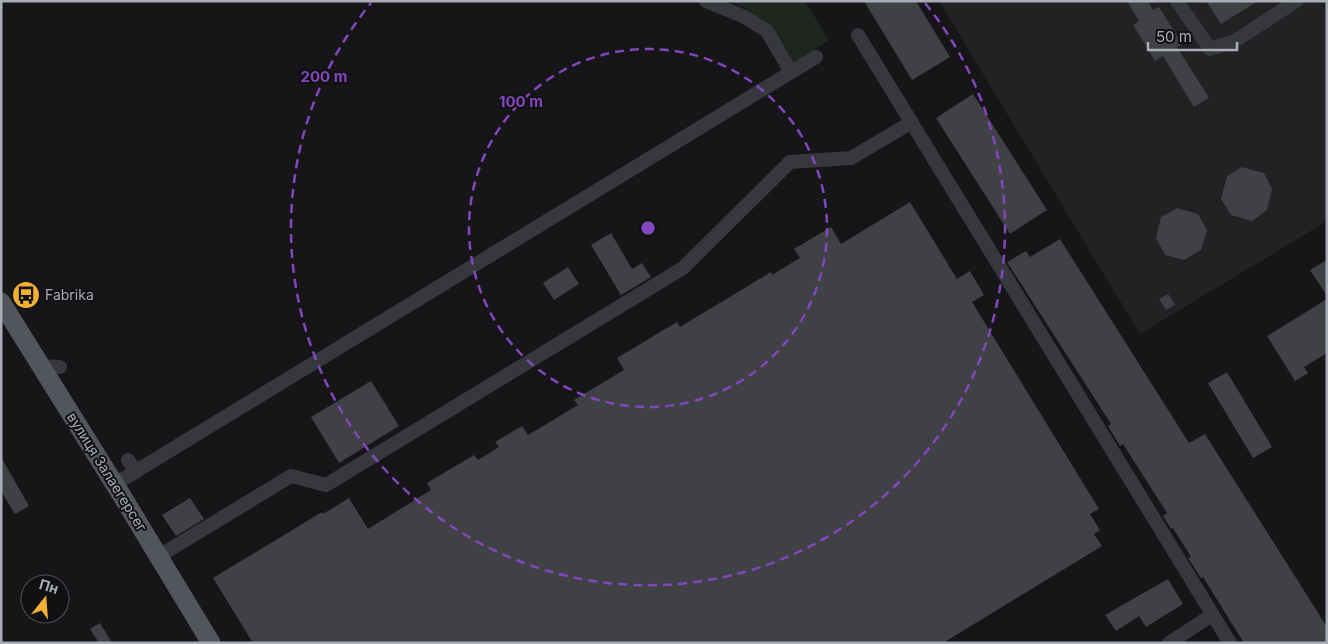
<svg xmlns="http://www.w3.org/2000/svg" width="1328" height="644" viewBox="0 0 1328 644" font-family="Inter,sans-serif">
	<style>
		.built { fill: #222225 }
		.green { fill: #1e261f }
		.building { fill: #404145 }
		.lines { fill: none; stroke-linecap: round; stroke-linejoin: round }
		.minor { stroke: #37383d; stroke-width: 14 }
		.major { stroke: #53555c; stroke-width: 19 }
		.ring { fill: none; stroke: #8446be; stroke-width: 2.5; stroke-dasharray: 9 6 }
		.labels { text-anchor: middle; stroke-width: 4; stroke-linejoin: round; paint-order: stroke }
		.poi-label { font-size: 14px; fill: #a8adb8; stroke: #111113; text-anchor: start }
		.street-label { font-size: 14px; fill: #a8adb8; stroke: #111113 }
		.centre { fill: #8446be; stroke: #111113; stroke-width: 2.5 }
		.ring-label { font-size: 15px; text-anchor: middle; font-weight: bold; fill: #8446be; stroke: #111113; stroke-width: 4; stroke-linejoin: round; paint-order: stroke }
	</style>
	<rect width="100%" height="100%" fill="#161618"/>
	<!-- built -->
	<path class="built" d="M 939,1 L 1327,1 L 1327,221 L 1140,334 Z"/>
	<!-- green -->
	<path class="green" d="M 728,1 L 805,1 L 829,40 L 793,64 L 771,27 L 747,9 Z"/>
	<!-- building -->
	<path class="building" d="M 864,1 L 916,1 L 950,57 L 912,80 Z
		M 1127,1 L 1148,1 L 1153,10 L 1159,7 L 1182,44 L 1177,47 L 1209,98 L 1194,107 L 1163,56 L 1155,61 L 1133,25 L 1139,21 Z
		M 1206,1 L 1258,1 L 1221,24 Z
		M 973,94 L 1047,210 L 1010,234 L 936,118 Z
		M 1242,167 L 1264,173 L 1272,189 L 1267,210 L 1252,221 L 1231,215 L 1221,199 L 1227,176 Z
		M 910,202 L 957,279 L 970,271 L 984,295 L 972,302 L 1099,509 L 1090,514 L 1100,530 L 1094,534 L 1102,546 L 943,643 L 253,643 L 213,578 L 322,512 L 323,514 L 349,498 L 368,529 L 431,490 L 427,483 L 474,455 L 478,460 L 499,447 L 495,442 L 522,426 L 528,435 L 578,405 L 574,400 L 624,370 L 617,358 L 677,322 L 680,327 L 771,272 L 772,275 L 800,258 L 794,249 L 831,227 L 841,244 Z
		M 1177,208 L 1198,214 L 1207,230 L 1201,250 L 1184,260 L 1165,255 L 1156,238 L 1161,217 Z
		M 611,233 L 632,269 L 642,263 L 651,277 L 621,295 L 591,245 Z
		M 1060,239 L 1189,443 L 1205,434 L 1327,627 L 1327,643 L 1244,643 L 1203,577 L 1201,578 L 1188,558 L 1191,557 L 1173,528 L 1171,529 L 1163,516 L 1167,513 L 1123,444 L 1120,446 L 1108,426 L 1111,424 L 1007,262 L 1026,251 L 1030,257 Z
		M 1327,260 L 1327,296 L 1310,270 Z
		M 568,267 L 579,284 L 554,300 L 543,283 Z
		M 1168,294 L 1175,305 L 1166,310 L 1159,299 Z
		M 1327,299 L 1327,353 L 1304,367 L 1308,373 L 1295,381 L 1267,336 Z
		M 1227,372 L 1272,447 L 1253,458 L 1208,383 Z
		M 371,381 L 399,426 L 339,463 L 311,417 Z
		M 1,457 L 29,506 L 15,514 L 1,491 Z
		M 190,498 L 204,519 L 176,536 L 162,515 Z
		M 1168,579 L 1183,604 L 1146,627 L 1139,616 L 1116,631 L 1105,615 Z
		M 100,623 L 112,643 L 99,643 L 90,629 Z"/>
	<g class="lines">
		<!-- minor -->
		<path class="minor" d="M 706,1 L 745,17 L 767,31 L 791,72
			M 1177,1 L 1210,49 L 1235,41 L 1296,1
			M 858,35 L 1230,643
			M 41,366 L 60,367
			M 128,460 L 136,472
			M 115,484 L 816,57
			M 159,556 L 291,476 L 326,485 L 683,268 L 790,162 L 851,158 L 912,122
			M 1169,643 L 1212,615"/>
		<!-- major -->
		<path class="major" d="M 1,302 L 122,496 L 211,643"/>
	</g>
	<!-- distance rings -->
	<g class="ring">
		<circle cx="648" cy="228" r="179"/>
		<path d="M925 3A357 357 0 1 1 371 3"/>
	</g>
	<!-- icons -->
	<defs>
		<g id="bus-disc" transform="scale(1.4375)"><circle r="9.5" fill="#f2b134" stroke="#111113"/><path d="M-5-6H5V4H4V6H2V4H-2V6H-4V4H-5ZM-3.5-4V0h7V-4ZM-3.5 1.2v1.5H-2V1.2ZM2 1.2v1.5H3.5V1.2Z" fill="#111"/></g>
	</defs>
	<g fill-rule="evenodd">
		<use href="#bus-disc" x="26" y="295"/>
	</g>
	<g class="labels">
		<!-- poi labels -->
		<g class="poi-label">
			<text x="45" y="300">Fabrika</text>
		</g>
		<!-- street labels -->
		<g class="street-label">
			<text transform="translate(107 472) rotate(58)" y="5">вулиця Залаегерсег</text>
		</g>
	</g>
	<circle cx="648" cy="228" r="8" class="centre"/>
	<g class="ring-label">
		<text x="324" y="82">200 m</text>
		<text x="521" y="107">100 m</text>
	</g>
	<!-- border -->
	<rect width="1328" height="644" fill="none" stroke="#a8adb8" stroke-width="5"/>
	<!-- north arrow -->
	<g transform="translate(45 599) rotate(17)"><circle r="24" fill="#111113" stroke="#4d4f55"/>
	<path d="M0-4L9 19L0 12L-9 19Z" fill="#f2b134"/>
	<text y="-8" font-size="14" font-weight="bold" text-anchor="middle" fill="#a8adb8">Пн</text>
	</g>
	<!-- scale -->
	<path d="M1148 42v8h89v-8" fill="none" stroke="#a8adb8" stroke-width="2.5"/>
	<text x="1156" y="42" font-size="15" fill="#a8adb8" stroke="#111113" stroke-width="4" paint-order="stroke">50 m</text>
</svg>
